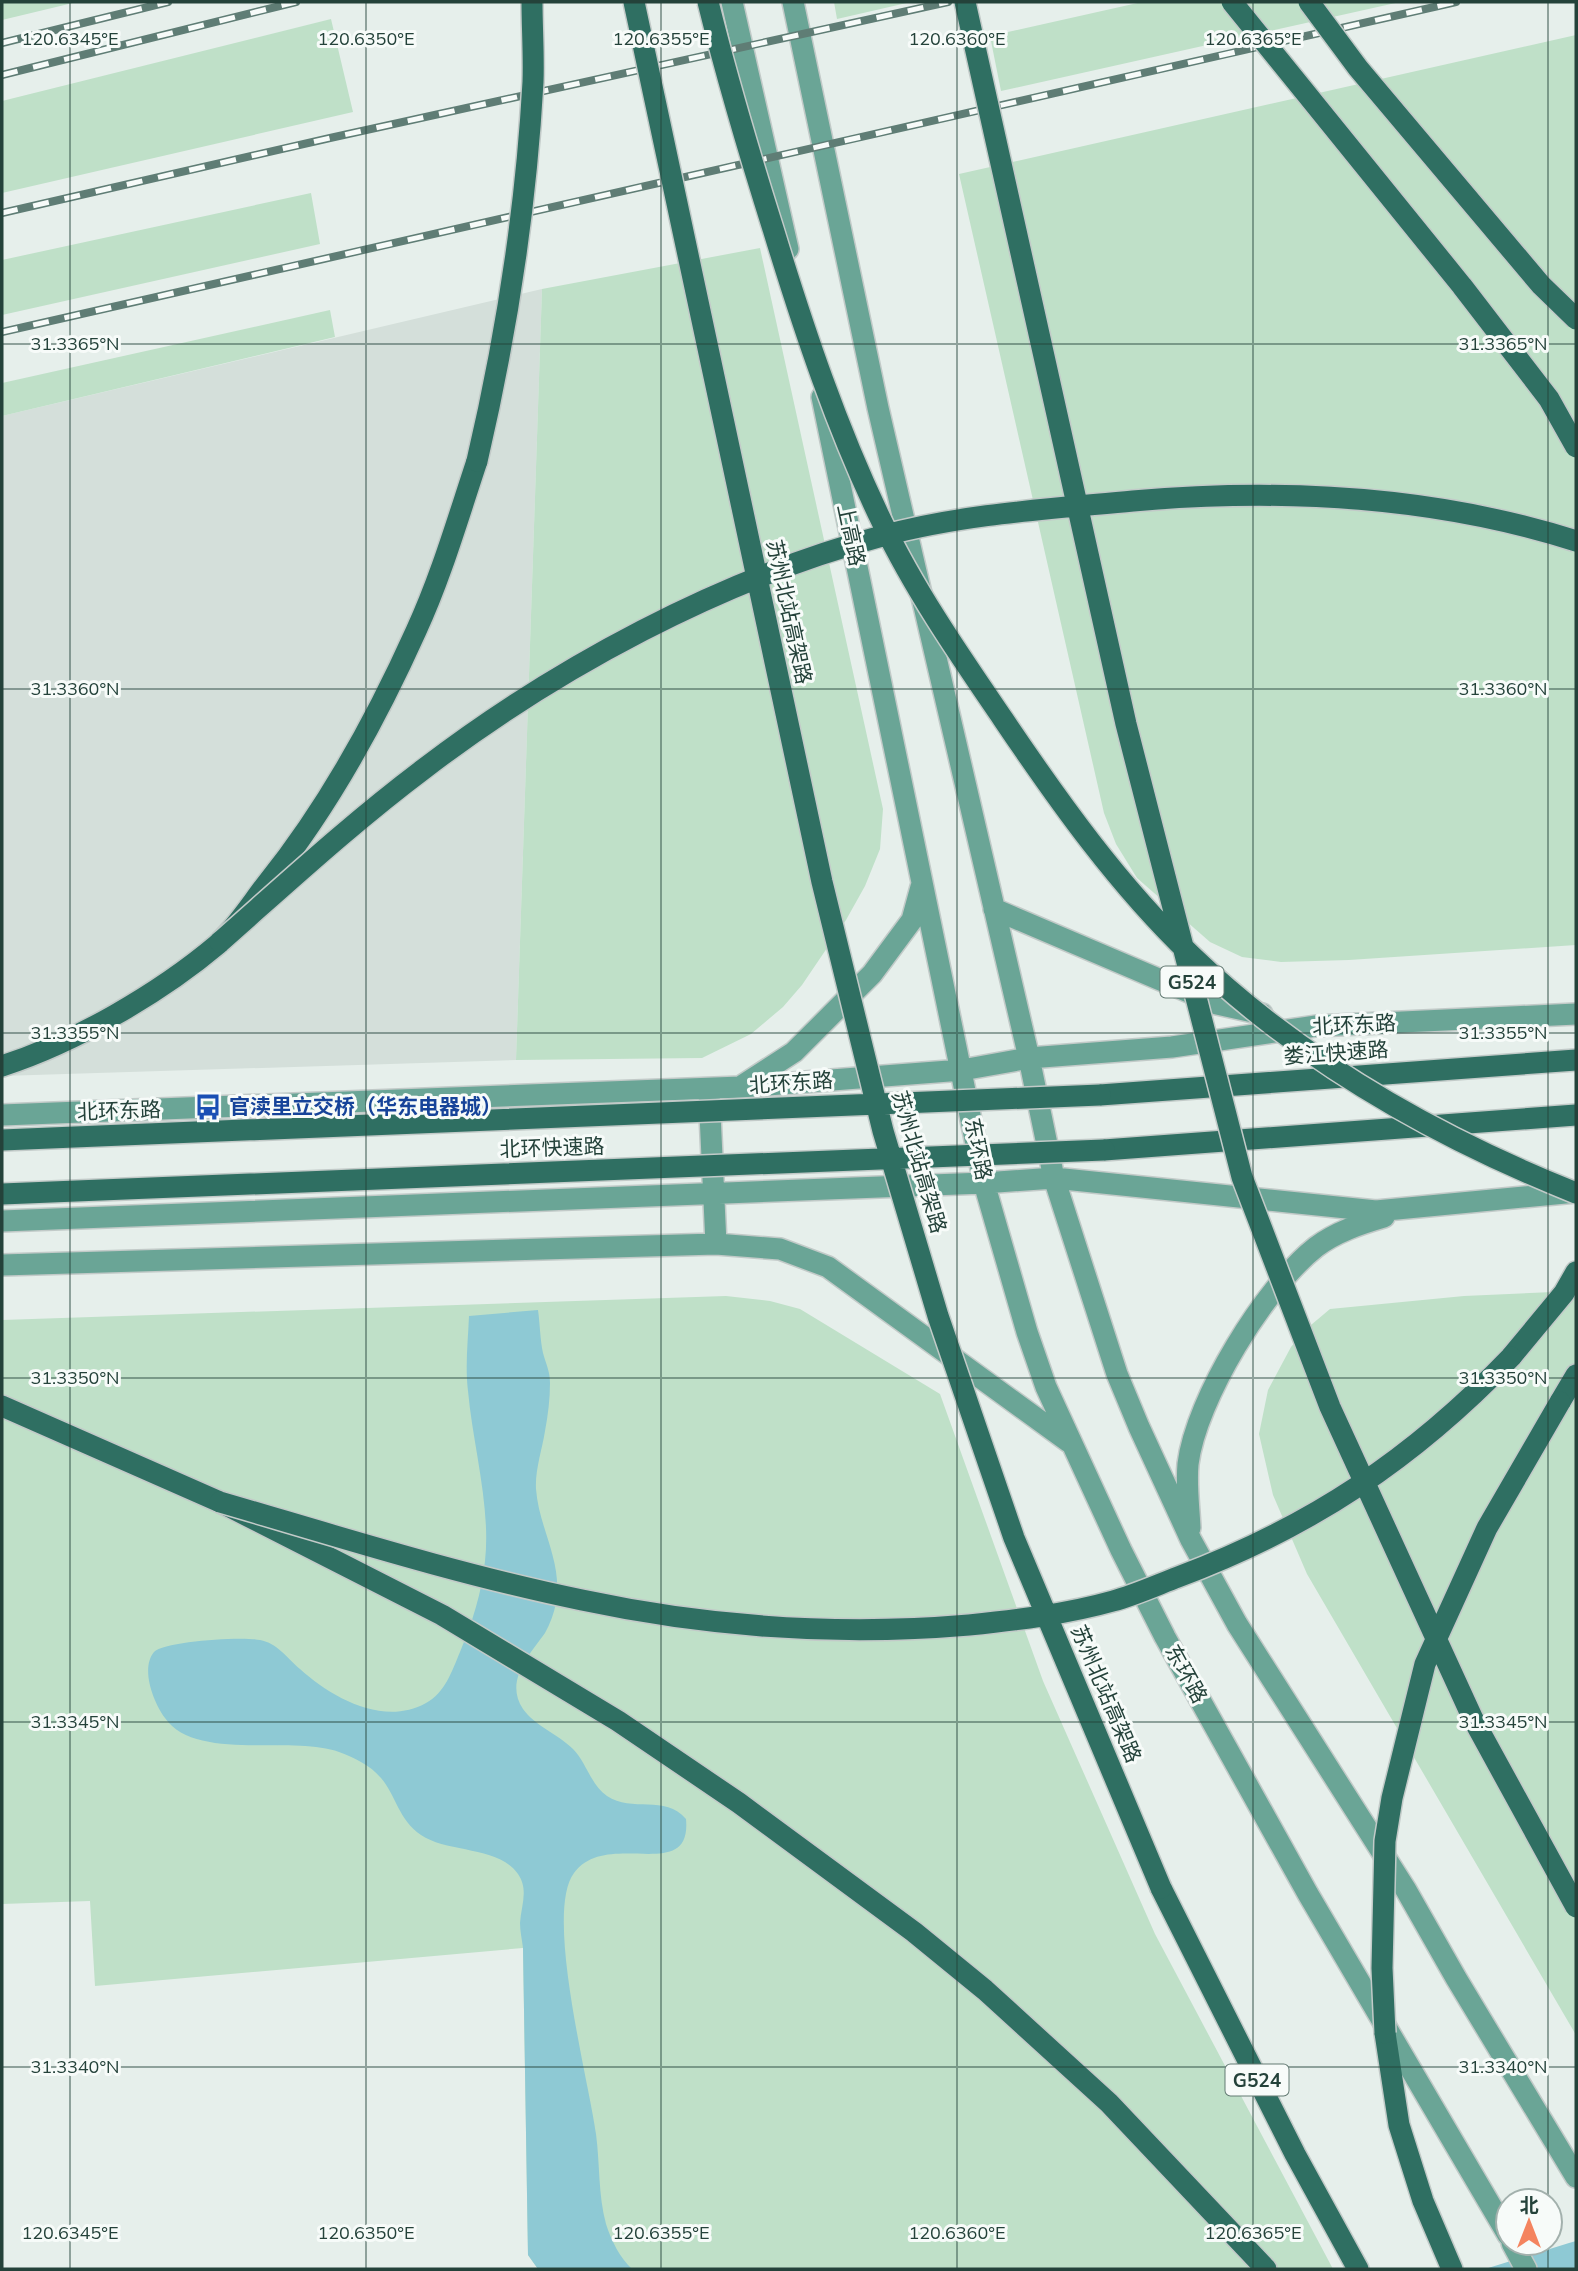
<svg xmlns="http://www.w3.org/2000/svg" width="1578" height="2271" viewBox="0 0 1578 2271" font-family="Mulish,'Noto Sans SC',sans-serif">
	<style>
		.built { fill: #d4dfda }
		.green { fill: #bfe0c8 }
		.water { fill: #8ec9d4 }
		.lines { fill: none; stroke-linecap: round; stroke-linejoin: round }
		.major-casing { stroke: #c2cac8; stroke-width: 24 }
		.highway-casing { stroke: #c2cac8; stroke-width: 24 }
		.major { stroke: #6aa596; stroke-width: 21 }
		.highway { stroke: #2f6f62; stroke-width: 21 }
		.rail-casing { stroke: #5f7d75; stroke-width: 8 }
		.rail { stroke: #f7fbf9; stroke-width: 5; stroke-dasharray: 16; stroke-linecap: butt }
		.highway-bridge-casing { stroke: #c2cac8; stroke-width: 24; stroke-linecap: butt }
		.highway-bridge { stroke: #2f6f62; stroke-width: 21 }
		.ticks { fill: none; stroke: #24423a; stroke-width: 2; stroke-opacity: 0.45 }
		.labels { text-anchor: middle; stroke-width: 6; stroke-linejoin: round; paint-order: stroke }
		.shield { fill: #f7fbf9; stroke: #637a73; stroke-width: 2 }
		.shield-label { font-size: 19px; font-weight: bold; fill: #24423a }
		.street-label { font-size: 21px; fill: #24423a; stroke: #f7fbf9 }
		.transit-label { font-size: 21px; font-weight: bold; fill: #164399; stroke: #f7fbf9; text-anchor: start }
		.ticks-label { font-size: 18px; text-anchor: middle; fill: #24423a; stroke: #f7fbf9; stroke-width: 6; stroke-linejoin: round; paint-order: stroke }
	</style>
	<rect width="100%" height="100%" fill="#e6efeb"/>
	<!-- built -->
	<path class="built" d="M 542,289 L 516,1060 L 2,1076 L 2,416 Z"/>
	<!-- green -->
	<path class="green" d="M 2,2 L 77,2 L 2,20 Z
		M 834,2 L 911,2 L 837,19 Z
		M 1142,2 L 1400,2 L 1001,91 L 990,36 Z
		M 331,19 L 353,112 L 2,193 L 2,101 Z
		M 1576,35 L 1576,945 L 1349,960 L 1281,962 L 1242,957 L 1210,942 L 1137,878 L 1116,844 L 1104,813 L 959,174 Z
		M 311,193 L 320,244 L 2,315 L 2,260 Z
		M 760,248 L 883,809 L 880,849 L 865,886 L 846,920 L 802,985 L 783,1007 L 751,1034 L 702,1058 L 516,1060 L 542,289 Z
		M 330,310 L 335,337 L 2,416 L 2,383 Z
		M 1576,1291 L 1576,2035 L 1307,1574 L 1273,1495 L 1259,1434 L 1268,1390 L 1291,1347 L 1305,1330 L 1330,1309 L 1464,1296 Z
		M 726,1296 L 770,1301 L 800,1309 L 940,1394 L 1043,1681 L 1155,1934 L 1333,2269 L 538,2269 L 528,2255 L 523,1948 L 95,1986 L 90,1901 L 2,1904 L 2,1320 Z"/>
	<!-- water -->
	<path class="water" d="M 538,1310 C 540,1324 540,1339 543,1353 C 546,1364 550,1371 550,1383 C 550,1399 548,1415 545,1431 C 542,1450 535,1470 536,1489 C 539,1529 563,1561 556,1603 C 554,1613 550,1624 545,1633 C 530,1654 504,1681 523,1709 C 535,1726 558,1734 573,1749 C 586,1762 591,1785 607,1796 C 632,1813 665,1794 686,1819 C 692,1885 607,1828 574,1873 C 544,1913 589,2081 596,2134 C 600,2164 598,2195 606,2224 C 611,2240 620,2258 632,2269 L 538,2269 L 528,2255 L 523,1948 C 522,1940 520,1931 520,1923 C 521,1906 529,1890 518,1874 C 499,1846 447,1853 421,1835 C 398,1819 397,1797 381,1778 C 370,1765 355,1758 339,1752 C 292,1735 195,1762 165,1718 C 154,1703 140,1669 154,1652 C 164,1641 243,1636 260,1640 C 277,1643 287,1658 300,1669 C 331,1697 383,1727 426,1703 C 445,1693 452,1671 460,1652 C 472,1623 482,1592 485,1561 C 491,1507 473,1446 468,1391 C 465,1366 468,1341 469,1316 Z
		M 1576,2241 L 1576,2269 L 1485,2269 L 1569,2243 Z"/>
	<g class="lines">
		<!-- major casing -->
		<g class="major-casing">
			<path id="major" d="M 732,2 L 788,249
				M 793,2 L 878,408 L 1029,1058 L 1054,1178 L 1117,1374 L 1139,1427 L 1191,1540 L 1237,1624 L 1406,1890 L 1456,1978 L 1576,2177
				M 822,397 L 984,1183 L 1027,1332 L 1046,1387 L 1121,1550 L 1165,1637 L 1308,1894 L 1508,2235
				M 994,909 L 1217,1004 L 1262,1014
				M 743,1085 L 794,1052 L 872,974 L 912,920 L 921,887
				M 709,1092 L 716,1244
				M 2,1115 L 741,1087 L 962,1070 L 1029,1058 L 1172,1047 L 1316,1026 L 1576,1014
				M 2,1221 L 984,1183 L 1054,1178 L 1376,1211 L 1576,1192
				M 2,1265 L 716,1244 L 780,1249 L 828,1267 L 1069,1442
				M 1190,1528 C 1189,1507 1186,1485 1188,1464 C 1196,1399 1265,1287 1316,1247 C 1336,1232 1360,1224 1384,1217
				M 1512,2243 L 1526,2269"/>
		</g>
		<!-- highway casing -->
		<g class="highway-casing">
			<path id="highway" d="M 2,1066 C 74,1043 160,993 218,944 C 236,928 253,901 268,882 C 329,806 376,720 416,631 C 441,577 458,518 477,461
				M 1100,1095 L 1576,1060
				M 1104,1150 L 1576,1115
				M 1511,1357 L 1564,1293 L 1576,1272
				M 1560,1402 L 1576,1375
				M 2,1406 L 220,1502 L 442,1615 L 618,1721 L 739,1803 L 914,1932 L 985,1990 L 1109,2103 L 1266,2269
				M 1161,1888 L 1295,2154 L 1358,2269
				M 1385,2033 L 1399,2125 L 1423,2201 L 1452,2269"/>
		</g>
		<!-- major -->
		<use href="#major" class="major"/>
		<!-- highway -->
		<use href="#highway" class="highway"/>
		<!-- rail casing -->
		<g class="rail-casing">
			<path id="rail" d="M 2,43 L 168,2
				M 2,75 L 296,2
				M 2,213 L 330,138 L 948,2
				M 2,332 L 1456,2"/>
		</g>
		<!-- rail -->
		<use href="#rail" class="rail"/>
		<!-- highway-bridge casing -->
		<g class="highway-bridge-casing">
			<path id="highway-bridge" d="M 634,2 L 822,882 L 883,1131 L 938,1316 L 1014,1538 L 1161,1888
				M 708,2 C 727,79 750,156 774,232 C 804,330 837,429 882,522 C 915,591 960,656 1003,719 C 1059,802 1118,885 1191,955 C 1300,1060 1436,1137 1576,1193
				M 965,2 L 1126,724 L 1242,1177 L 1330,1407 L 1473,1719 L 1576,1907
				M 1232,2 L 1462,286 L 1549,399 L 1576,447
				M 1309,2 L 1358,68 L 1541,285 L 1576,319
				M 477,461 C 506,337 526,210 533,82 C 534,55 532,28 532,2
				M 220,942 C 287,883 353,822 425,768 C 556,668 721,579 882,536 C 963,514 1049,509 1133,501 C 1282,488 1432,495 1576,541
				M 2,1140 L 1100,1095
				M 2,1194 L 1104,1150
				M 220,1502 C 340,1537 460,1575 582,1600 C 709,1627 840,1636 969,1625 C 1017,1620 1067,1614 1113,1601 C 1135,1595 1157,1585 1178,1577 C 1311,1527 1413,1459 1511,1357
				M 1385,2033 L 1382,1968 L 1385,1841 L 1392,1798 L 1425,1664 L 1487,1528 L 1560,1402"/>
		</g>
		<!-- highway-bridge -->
		<use href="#highway-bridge" class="highway-bridge"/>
	</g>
	<!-- ticks -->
	<path class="ticks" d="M 70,2 L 70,2269M 366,2 L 366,2269M 661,2 L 661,2269M 957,2 L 957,2269M 1253,2 L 1253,2269M 1548,2 L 1548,2201M 2,344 L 1576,344M 2,689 L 1576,689M 2,1033 L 1576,1033M 2,1378 L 1576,1378M 2,1722 L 1576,1722M 2,2067 L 1576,2067M 1548,2243 L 1548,2269"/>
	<!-- icons -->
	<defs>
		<g id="bus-bare" transform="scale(2.1)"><path d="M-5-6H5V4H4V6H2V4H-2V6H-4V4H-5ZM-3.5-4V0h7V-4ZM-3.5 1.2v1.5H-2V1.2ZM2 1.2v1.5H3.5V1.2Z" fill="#1a4fb4" stroke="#f7fbf9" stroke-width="2.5" paint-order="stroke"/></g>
	</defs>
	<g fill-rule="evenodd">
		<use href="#bus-bare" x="208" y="1107"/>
	</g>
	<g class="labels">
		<!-- shield labels -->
		<g class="shield">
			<rect x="1160.5" y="966.5" width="63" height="31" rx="5"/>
			<rect x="1225.5" y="2064.5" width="63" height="31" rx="5"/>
		</g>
		<g class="shield-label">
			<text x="1192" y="989">G524</text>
			<text x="1257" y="2087">G524</text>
		</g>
		<!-- street labels -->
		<g class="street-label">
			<text transform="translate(851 535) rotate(78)" y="7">上高路</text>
			<text transform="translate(789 612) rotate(78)" y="7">苏州北站高架路</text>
			<text transform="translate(1354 1025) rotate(-3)" y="7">北环东路</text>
			<text transform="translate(1336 1053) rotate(-4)" y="7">娄江快速路</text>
			<text transform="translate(791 1083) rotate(-4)" y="7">北环东路</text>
			<text transform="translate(119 1111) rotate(-2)" y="7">北环东路</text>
			<text transform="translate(552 1148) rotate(-2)" y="7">北环快速路</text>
			<text transform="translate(978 1149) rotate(79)" y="7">东环路</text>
			<text transform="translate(919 1162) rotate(74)" y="7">苏州北站高架路</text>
			<text transform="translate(1186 1674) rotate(61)" y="7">东环路</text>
			<text transform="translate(1106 1694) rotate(67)" y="7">苏州北站高架路</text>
		</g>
		<!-- transit labels -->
		<g class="transit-label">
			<text x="229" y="1114">官渎里立交桥（华东电器城）</text>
		</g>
	</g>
	<g class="ticks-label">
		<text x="70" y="45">120.6345°E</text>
		<text x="366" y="45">120.6350°E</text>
		<text x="661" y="45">120.6355°E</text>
		<text x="957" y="45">120.6360°E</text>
		<text x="1253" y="45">120.6365°E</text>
		<text x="75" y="350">31.3365°N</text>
		<text x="1503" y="350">31.3365°N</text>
		<text x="75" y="695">31.3360°N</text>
		<text x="1503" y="695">31.3360°N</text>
		<text x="75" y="1039">31.3355°N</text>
		<text x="1503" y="1039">31.3355°N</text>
		<text x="75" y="1384">31.3350°N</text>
		<text x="1503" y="1384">31.3350°N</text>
		<text x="75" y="1728">31.3345°N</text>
		<text x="1503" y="1728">31.3345°N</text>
		<text x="75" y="2073">31.3340°N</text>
		<text x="1503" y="2073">31.3340°N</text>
		<text x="70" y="2239">120.6345°E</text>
		<text x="366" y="2239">120.6350°E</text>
		<text x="661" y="2239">120.6355°E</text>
		<text x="957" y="2239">120.6360°E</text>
		<text x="1253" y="2239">120.6365°E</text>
	</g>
	<!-- border -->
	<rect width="1578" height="2271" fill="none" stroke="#24423a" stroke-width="7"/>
	<!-- north arrow -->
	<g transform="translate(1529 2222)"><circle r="33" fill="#f7fbf9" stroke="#a3b1ad" stroke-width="2"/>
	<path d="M0-5L12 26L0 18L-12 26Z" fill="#f4845f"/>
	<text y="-10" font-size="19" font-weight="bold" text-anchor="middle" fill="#24423a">北</text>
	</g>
</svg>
